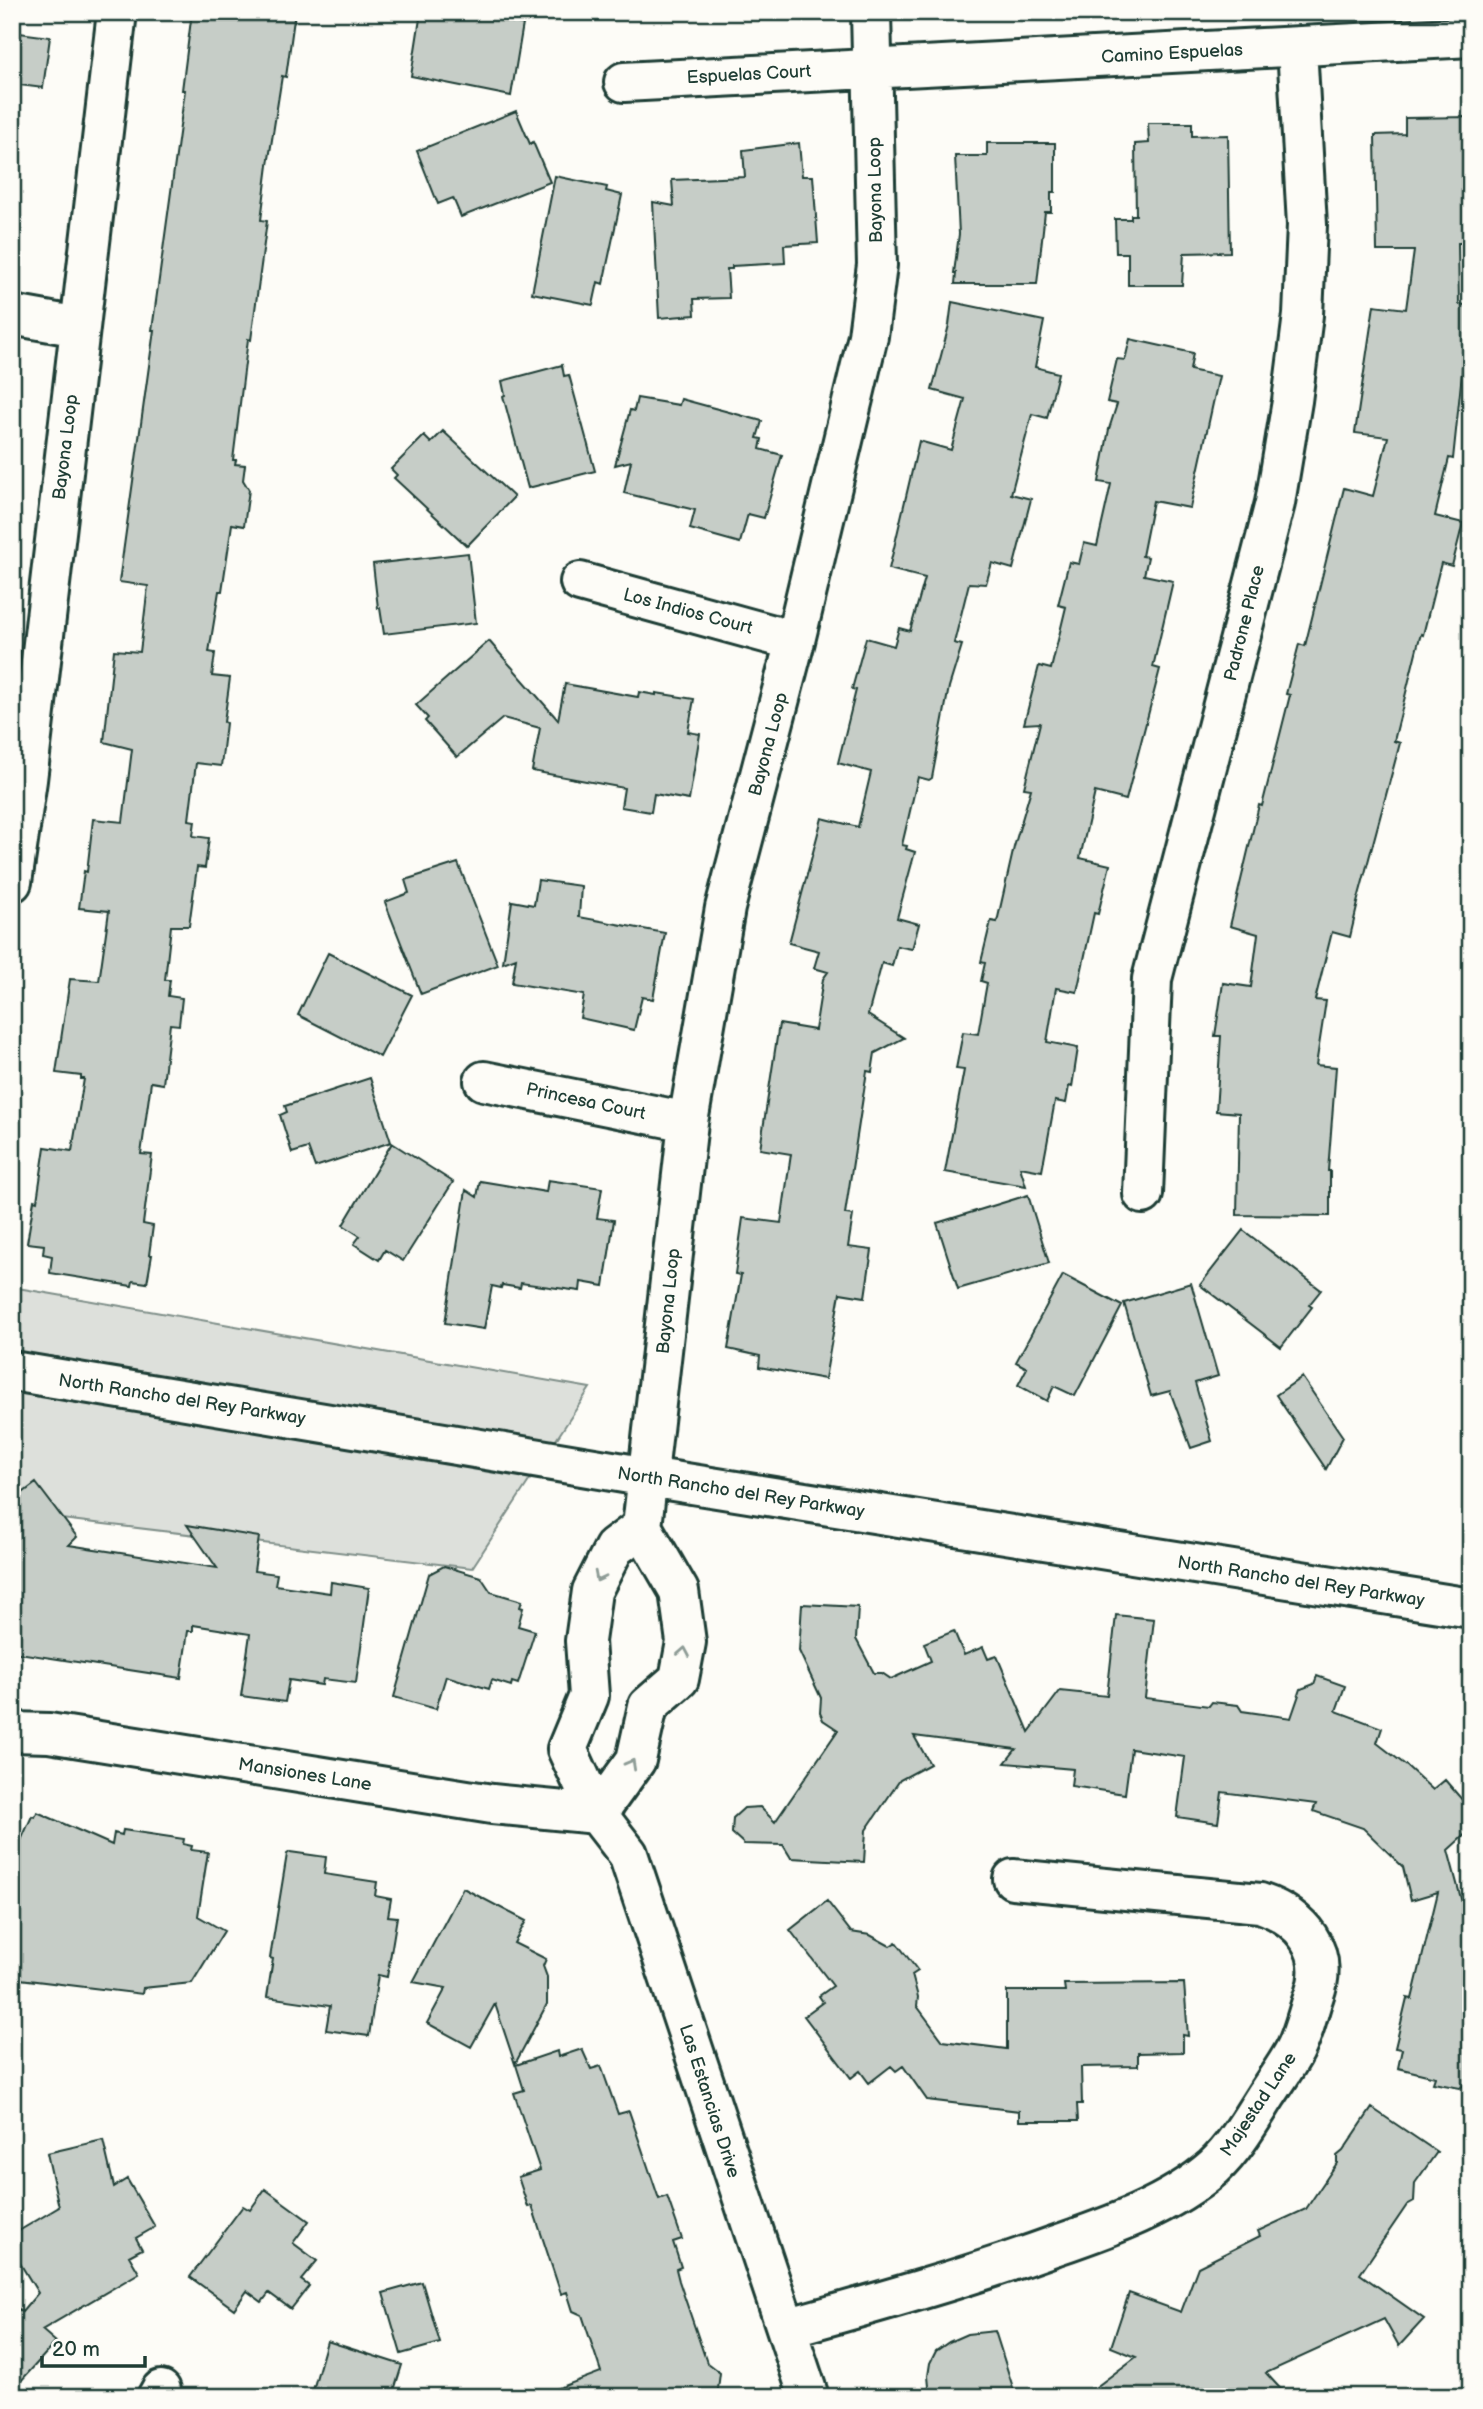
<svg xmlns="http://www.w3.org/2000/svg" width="1483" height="2409" viewBox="0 0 1483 2409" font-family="'Balsamiq Sans',sans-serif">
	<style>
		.green { fill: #dde0db; stroke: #7e8e88; stroke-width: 2 }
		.building { fill: #c6cdc7; stroke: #1f3d34; stroke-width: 2 }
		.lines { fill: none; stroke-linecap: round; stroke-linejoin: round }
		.minor-casing { stroke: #1f3d34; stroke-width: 44 }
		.minor { stroke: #fdfcf7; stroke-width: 38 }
		.oneway { stroke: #8e9c96 }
		.labels { text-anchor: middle; stroke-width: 6; stroke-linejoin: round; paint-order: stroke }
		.street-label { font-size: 18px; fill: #1f3d34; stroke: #fdfcf7 }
	</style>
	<rect width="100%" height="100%" fill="#fdfcf7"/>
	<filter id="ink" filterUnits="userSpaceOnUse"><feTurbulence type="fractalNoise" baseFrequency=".0143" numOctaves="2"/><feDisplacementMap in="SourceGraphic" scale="14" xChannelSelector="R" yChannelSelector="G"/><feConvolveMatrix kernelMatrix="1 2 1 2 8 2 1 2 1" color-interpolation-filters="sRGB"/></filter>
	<g filter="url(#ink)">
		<!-- green -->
		<path class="green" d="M 12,1287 L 590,1388 L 472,1568 L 12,1513 Z"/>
		<!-- building -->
		<path class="building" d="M 192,12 L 295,12 L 286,77 L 282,76 L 268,165 L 261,220 L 267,221 L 251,340 L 248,339 L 233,460 L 236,460 L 235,464 L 245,465 L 243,480 L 249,490 L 244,526 L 232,524 L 222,591 L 219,591 L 209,652 L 215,653 L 212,676 L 230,678 L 224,722 L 226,723 L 221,766 L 196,763 L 189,820 L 195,821 L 193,836 L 209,838 L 205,868 L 197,867 L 189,926 L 171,926 L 165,980 L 170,980 L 168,996 L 182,998 L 179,1025 L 170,1024 L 163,1084 L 151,1082 L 141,1154 L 152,1155 L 143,1224 L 153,1226 L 149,1255 L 152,1255 L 147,1283 L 133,1281 L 132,1286 L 50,1273 L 52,1256 L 43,1254 L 44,1245 L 27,1243 L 34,1200 L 37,1201 L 45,1147 L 72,1151 L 84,1079 L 81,1079 L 81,1076 L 56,1073 L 70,979 L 99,981 L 101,968 L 109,911 L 79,908 L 84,871 L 87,872 L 93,819 L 123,822 L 132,749 L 104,742 L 114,650 L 140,652 L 148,586 L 119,582 L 154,330 L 152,330 L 185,90 L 182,90 Z
			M 421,12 L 482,12 L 481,17 L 523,24 L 511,96 L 411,76 Z
			M 12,32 L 50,37 L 43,88 L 12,84 Z
			M 516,111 L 530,144 L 533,142 L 550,182 L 461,217 L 453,198 L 438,204 L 417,151 Z
			M 1469,117 L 1471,243 L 1458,243 L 1459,304 L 1471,306 L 1471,352 L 1464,354 L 1453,459 L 1449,458 L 1435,516 L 1463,523 L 1452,566 L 1441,563 L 1423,635 L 1421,634 L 1418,644 L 1394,741 L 1400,743 L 1357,903 L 1358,903 L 1350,937 L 1332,932 L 1315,1000 L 1326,1001 L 1316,1065 L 1336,1067 L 1328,1171 L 1330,1171 L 1330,1216 L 1237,1215 L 1239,1113 L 1216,1111 L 1221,1036 L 1215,1036 L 1223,983 L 1251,987 L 1258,934 L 1230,926 L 1259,805 L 1262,806 L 1290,695 L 1286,694 L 1299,644 L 1305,646 L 1344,488 L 1373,496 L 1388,437 L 1355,433 L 1374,305 L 1406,309 L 1414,251 L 1377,251 L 1375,135 L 1405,134 L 1405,118 Z
			M 1148,123 L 1192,123 L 1192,136 L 1228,135 L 1230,252 L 1184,253 L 1182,285 L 1128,285 L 1128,253 L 1116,253 L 1115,219 L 1131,219 L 1131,215 L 1136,215 L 1135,144 L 1149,143 Z
			M 799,143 L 802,176 L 813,176 L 818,243 L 784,245 L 785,263 L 732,266 L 732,269 L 727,269 L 729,298 L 694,299 L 695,315 L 659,318 L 653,202 L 674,206 L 672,180 L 745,177 L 743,150 Z
			M 987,143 L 1055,143 L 1055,192 L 1051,192 L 1051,212 L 1045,212 L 1037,284 L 955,284 L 956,273 L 954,273 L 959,234 L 955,156 L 987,156 Z
			M 555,176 L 607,187 L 606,191 L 622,195 L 603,284 L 598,282 L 593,305 L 532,293 Z
			M 952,302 L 1044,321 L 1035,367 L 1058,373 L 1047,418 L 1032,414 L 1011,494 L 1031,499 L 1013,569 L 992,563 L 986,584 L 969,583 L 954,643 L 962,645 L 949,687 L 932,778 L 929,780 L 918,777 L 902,845 L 907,846 L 906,849 L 915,852 L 897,918 L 919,924 L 912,949 L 897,946 L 892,966 L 882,963 L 868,1015 L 904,1038 L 875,1053 L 872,1072 L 867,1071 L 845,1214 L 853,1215 L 848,1247 L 872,1250 L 865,1297 L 840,1293 L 825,1379 L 759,1367 L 760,1356 L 728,1349 L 741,1275 L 735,1274 L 743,1218 L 781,1223 L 791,1154 L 760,1149 L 779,1024 L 815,1030 L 823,979 L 828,972 L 814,968 L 819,951 L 789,943 L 822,818 L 858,827 L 871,772 L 838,763 L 856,690 L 852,689 L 866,638 L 894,646 L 899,628 L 910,631 L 925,578 L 889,569 L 919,441 L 951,450 L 965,399 L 932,390 L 949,325 Z
			M 1130,339 L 1193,353 L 1190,370 L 1219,376 L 1190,508 L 1153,501 L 1142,556 L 1148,557 L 1144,575 L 1173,581 L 1153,667 L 1160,669 L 1126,800 L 1095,792 L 1080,858 L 1110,865 L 1098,914 L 1094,913 L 1077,992 L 1056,988 L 1047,1042 L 1078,1048 L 1072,1087 L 1069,1086 L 1066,1103 L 1055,1101 L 1042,1171 L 1020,1167 L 1026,1186 L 945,1172 L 964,1070 L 956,1069 L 963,1032 L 978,1034 L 987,983 L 981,981 L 985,963 L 981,962 L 991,921 L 997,922 L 1014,847 L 1031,789 L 1024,788 L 1040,723 L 1024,724 L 1039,666 L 1051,669 L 1066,607 L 1058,605 L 1069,562 L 1079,564 L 1084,543 L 1097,546 L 1111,484 L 1099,482 L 1109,429 L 1117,404 L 1107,402 L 1117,359 L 1125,360 Z
			M 562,365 L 564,376 L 569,375 L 595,471 L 528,488 L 503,396 L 505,395 L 502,381 Z
			M 637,398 L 679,405 L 681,399 L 762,421 L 757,438 L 762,439 L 760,449 L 782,455 L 764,518 L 748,514 L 740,543 L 690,529 L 695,510 L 624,493 L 631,461 L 615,465 L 630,410 L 634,411 Z
			M 443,431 L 514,497 L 467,546 L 394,478 L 397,475 L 391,469 L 424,436 L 431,443 Z
			M 468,553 L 476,623 L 384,634 L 380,608 L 378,608 L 373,564 Z
			M 489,641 L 558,720 L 565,684 L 638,697 L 639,692 L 656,695 L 656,693 L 694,699 L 688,732 L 700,734 L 689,800 L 654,794 L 651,812 L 621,807 L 624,788 L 532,771 L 540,728 L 503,718 L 457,757 L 425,721 L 428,718 L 416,705 Z
			M 458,863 L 498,965 L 421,994 L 385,902 L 409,893 L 405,880 Z
			M 538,880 L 581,886 L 579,917 L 665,933 L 653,999 L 642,997 L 634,1030 L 580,1018 L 584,995 L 512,983 L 516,958 L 503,963 L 512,901 L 534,905 Z
			M 328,953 L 412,995 L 380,1057 L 298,1015 Z
			M 370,1078 L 391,1142 L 315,1167 L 308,1148 L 292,1153 L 280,1115 L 287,1112 L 285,1106 Z
			M 392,1143 L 453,1182 L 403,1261 L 385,1250 L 379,1260 L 354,1244 L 360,1236 L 343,1225 Z
			M 548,1180 L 602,1188 L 597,1218 L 614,1220 L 604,1286 L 581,1282 L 580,1291 L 521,1283 L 520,1288 L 502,1285 L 501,1288 L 492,1286 L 484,1329 L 445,1323 L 466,1190 L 477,1197 L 480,1181 L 546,1192 Z
			M 1028,1195 L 1049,1263 L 958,1289 L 937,1223 Z
			M 1243,1230 L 1321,1290 L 1309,1305 L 1312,1307 L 1281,1347 L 1200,1285 Z
			M 1063,1275 L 1122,1306 L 1075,1396 L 1054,1386 L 1047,1401 L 1018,1385 L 1027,1368 L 1016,1362 Z
			M 1191,1283 L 1218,1376 L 1195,1383 L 1212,1441 L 1191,1448 L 1170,1391 L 1151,1396 L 1124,1303 Z
			M 1302,1377 L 1343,1437 L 1326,1469 L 1276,1395 Z
			M 36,1483 L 77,1537 L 69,1545 L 217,1568 L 187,1525 L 259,1537 L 254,1571 L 277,1574 L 275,1585 L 330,1593 L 331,1582 L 369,1588 L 356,1683 L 323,1679 L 322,1685 L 289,1680 L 285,1702 L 241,1696 L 250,1634 L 193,1625 L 193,1631 L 188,1631 L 181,1678 L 12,1652 L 12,1501 Z
			M 444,1566 L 481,1577 L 491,1592 L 522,1601 L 520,1607 L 523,1608 L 518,1626 L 535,1631 L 518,1684 L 512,1682 L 511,1686 L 492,1680 L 489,1689 L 446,1676 L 436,1709 L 394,1697 L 429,1574 Z
			M 802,1604 L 858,1607 L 856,1639 L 874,1673 L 882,1673 L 891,1679 L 931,1661 L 924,1643 L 954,1631 L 964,1655 L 983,1647 L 988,1659 L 997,1656 L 1029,1732 L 1060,1691 L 1107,1696 L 1116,1615 L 1154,1619 L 1145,1698 L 1209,1706 L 1212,1702 L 1238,1705 L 1242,1711 L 1291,1718 L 1301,1689 L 1314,1684 L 1317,1676 L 1345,1686 L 1336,1711 L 1382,1728 L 1377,1743 L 1408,1767 L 1433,1790 L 1445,1780 L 1471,1810 L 1471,1829 L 1448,1850 L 1471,1936 L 1471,2073 L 1468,2082 L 1460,2088 L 1433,2083 L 1435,2077 L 1398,2068 L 1402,2049 L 1395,2048 L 1407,1998 L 1412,1999 L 1438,1892 L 1411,1900 L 1403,1867 L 1363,1828 L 1313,1811 L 1316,1804 L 1222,1792 L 1218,1823 L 1177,1817 L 1185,1757 L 1131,1749 L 1125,1794 L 1071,1786 L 1073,1769 L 1005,1763 L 1016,1749 L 914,1736 L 930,1764 L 900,1780 L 866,1830 L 864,1862 L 791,1858 L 783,1845 L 744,1844 L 732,1833 L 733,1818 L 744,1808 L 760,1807 L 775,1822 L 838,1730 L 823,1720 L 820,1713 L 821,1698 L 799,1651 Z
			M 37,1812 L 112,1845 L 114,1833 L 122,1835 L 123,1830 L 184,1839 L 183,1844 L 192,1846 L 191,1850 L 208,1852 L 198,1916 L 224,1931 L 192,1983 L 143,1988 L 142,1994 L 12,1978 L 12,1860 L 32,1816 L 35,1817 Z
			M 290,1852 L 326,1857 L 324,1874 L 377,1882 L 375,1896 L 391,1899 L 388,1916 L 397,1917 L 387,1977 L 378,1975 L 369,2036 L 326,2030 L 330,2006 L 267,1997 L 273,1959 L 270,1958 L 287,1854 Z
			M 463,1888 L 526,1921 L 514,1943 L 546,1959 L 543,1966 L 547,1977 L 547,2004 L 515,2064 L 495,2004 L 471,2047 L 427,2023 L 446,1988 L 413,1982 Z
			M 827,1901 L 851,1932 L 870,1935 L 890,1946 L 896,1942 L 918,1971 L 912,1975 L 918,1997 L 917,2006 L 943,2041 L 1007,2049 L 1007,1991 L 1065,1991 L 1064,1984 L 1184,1983 L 1188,2036 L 1183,2035 L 1183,2052 L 1138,2053 L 1138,2066 L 1081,2067 L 1082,2104 L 1077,2104 L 1078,2121 L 1019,2121 L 1019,2111 L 927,2100 L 903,2066 L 896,2071 L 891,2066 L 869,2083 L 860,2071 L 851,2078 L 804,2016 L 823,2002 L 819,1996 L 833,1986 L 790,1930 Z
			M 582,2049 L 591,2069 L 601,2066 L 618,2114 L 629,2111 L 659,2199 L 667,2196 L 682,2239 L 673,2242 L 681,2267 L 676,2269 L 679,2281 L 707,2363 L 720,2373 L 717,2397 L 544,2397 L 543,2394 L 601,2372 L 582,2315 L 573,2311 L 567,2292 L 561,2294 L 532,2206 L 528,2207 L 518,2177 L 540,2170 L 514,2093 L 524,2090 L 516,2065 L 557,2051 L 558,2057 Z
			M 1372,2108 L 1437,2152 L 1415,2183 L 1414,2201 L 1407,2205 L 1360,2274 L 1424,2319 L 1399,2346 L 1384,2319 L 1266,2373 L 1288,2397 L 1083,2397 L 1136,2357 L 1111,2347 L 1129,2293 L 1181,2312 L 1198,2267 L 1260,2236 L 1258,2231 L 1306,2209 L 1337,2163 L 1337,2156 L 1343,2151 Z
			M 103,2140 L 114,2187 L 127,2179 L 155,2227 L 136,2238 L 142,2249 L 129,2256 L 139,2273 L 42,2330 L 56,2342 L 12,2391 L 12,2303 L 22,2312 L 38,2293 L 12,2250 L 12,2235 L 59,2207 L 47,2153 Z
			M 265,2189 L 309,2221 L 293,2243 L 317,2261 L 301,2280 L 309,2286 L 291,2309 L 269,2293 L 262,2302 L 247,2291 L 234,2309 L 190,2277 L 243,2206 L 250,2210 Z
			M 422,2282 L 440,2343 L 401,2354 L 383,2293 Z
			M 995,2331 L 1016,2397 L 930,2397 L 928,2376 L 930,2363 L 936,2351 L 949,2342 L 967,2334 Z
			M 327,2341 L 402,2365 L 392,2397 L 311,2397 Z"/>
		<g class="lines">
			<!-- minor casing -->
			<g class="minor-casing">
				<path id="minor" d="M 624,82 L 1471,37
					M 12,315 L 79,327
					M 580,582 L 795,641
					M 12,882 L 27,780 L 117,12
					M 484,1081 L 688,1122
					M 1143,1194 L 1152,979 L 1275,503 L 1292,401 L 1303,315 L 1307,225 L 1297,47
					M 12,1371 L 648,1477 L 1471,1608
					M 642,1527 L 614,1548 L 592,1591 L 585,1641 L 589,1696 L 567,1749 L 597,1814 L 628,1854 L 809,2397
					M 12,1732 L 49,1733 L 492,1804 L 597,1814
					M 597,1814 L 636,1760 L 648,1706 L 679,1679 L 686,1642 L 679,1591 L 642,1527 L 688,1122 L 725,908 L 795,641 L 868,336 L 877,265 L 871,12
					M 786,2328 C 876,2303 966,2278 1054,2246 C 1109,2227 1170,2206 1214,2167 C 1236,2146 1251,2119 1267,2094 C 1276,2080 1287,2065 1295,2050 C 1304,2033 1308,2012 1314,1995 C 1330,1950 1301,1917 1260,1903 L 1013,1879
					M 157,2397 L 161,2390"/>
			</g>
			<!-- minor -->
			<use href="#minor" class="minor"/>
		</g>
		<!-- one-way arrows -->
		<defs><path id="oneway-chevron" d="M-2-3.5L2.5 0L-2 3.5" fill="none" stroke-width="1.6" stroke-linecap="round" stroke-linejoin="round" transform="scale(1.75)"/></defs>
		<g class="oneway">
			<use href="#oneway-chevron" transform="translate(599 1577) rotate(117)"/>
			<use href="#oneway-chevron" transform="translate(684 1652) rotate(-80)"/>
			<use href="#oneway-chevron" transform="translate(631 1764) rotate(-61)"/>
		</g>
	</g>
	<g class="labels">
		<!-- street labels -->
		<g class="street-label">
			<text transform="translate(1172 53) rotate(-3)" y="6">Camino Espuelas</text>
			<text transform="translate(749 74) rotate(-3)" y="6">Espuelas Court</text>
			<text transform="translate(875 190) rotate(-91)" y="6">Bayona Loop</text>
			<text transform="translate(65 447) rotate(-83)" y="6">Bayona Loop</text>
			<text transform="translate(688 611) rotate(15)" y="6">Los Indios Court</text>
			<text transform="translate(1244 623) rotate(-76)" y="6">Padrone Place</text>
			<text transform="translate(768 744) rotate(-75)" y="6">Bayona Loop</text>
			<text transform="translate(586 1101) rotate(12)" y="6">Princesa Court</text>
			<text transform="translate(668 1301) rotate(-84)" y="6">Bayona Loop</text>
			<text transform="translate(182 1399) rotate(9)" y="6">North Rancho del Rey Parkway</text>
			<text transform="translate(741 1492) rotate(9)" y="6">North Rancho del Rey Parkway</text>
			<text transform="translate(1301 1581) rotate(9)" y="6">North Rancho del Rey Parkway</text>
			<text transform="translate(305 1774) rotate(9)" y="6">Mansiones Lane</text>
			<text transform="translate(710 2101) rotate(72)" y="6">Las Estancias Drive</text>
			<text transform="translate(1258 2104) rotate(-56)" y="6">Majestad Lane</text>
		</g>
	</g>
	<!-- margin -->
	<rect width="1483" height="2409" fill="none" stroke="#fdfcf7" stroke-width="42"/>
	<rect x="21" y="21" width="1441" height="2367" fill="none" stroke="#1f3d34" stroke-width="2.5" filter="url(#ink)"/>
	<!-- scale -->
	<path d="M42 2356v10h103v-10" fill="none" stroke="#1f3d34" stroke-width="3.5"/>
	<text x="52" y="2356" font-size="21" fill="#1f3d34" stroke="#fdfcf7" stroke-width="5" paint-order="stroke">20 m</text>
</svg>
